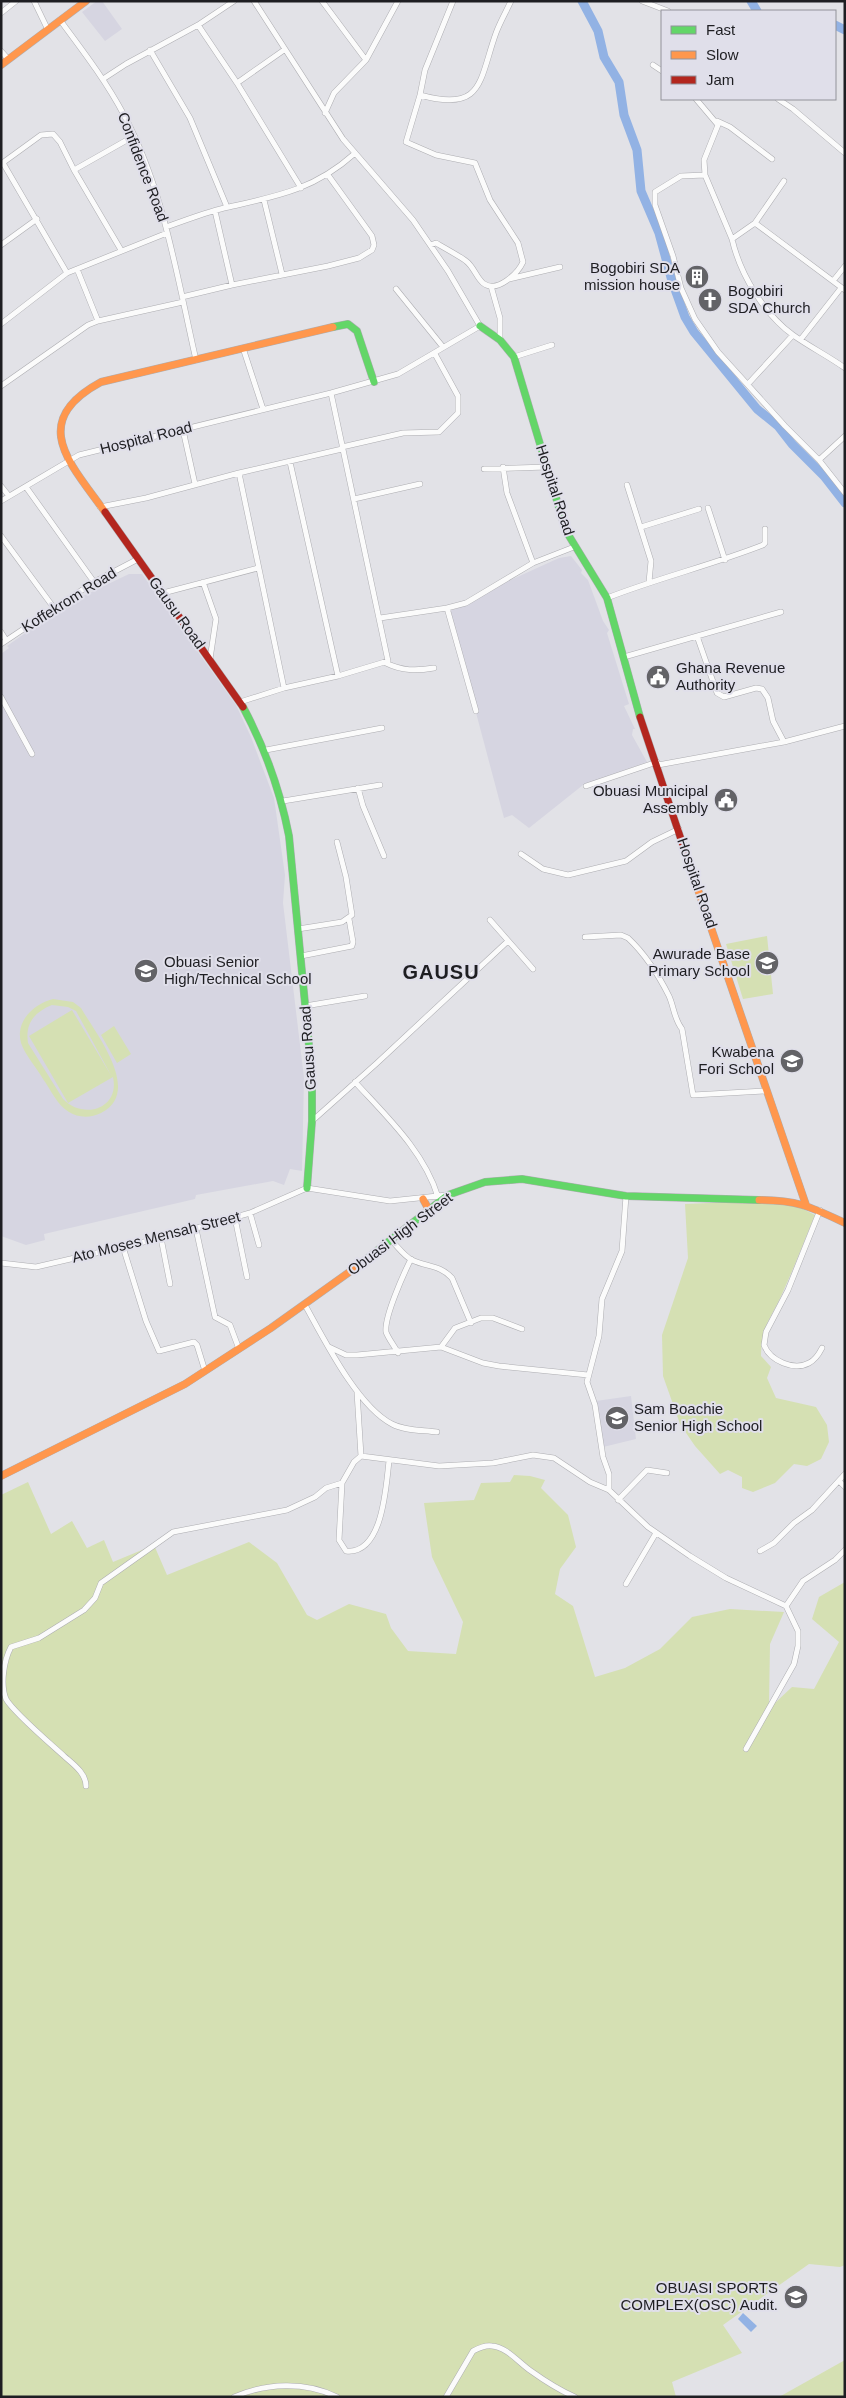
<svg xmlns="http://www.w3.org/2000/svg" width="846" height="2398" viewBox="0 0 846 2398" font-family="Arial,sans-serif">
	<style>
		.built { fill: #d6d5e1 }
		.green { fill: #d5e0b3; fill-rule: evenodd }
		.water { fill: #92b2e4 }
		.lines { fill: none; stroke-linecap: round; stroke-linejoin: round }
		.river { stroke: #92b2e4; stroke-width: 9 }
		.street-casing { stroke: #adadb1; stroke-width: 6 }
		.fast-casing { stroke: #adadb1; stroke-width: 8 }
		.slow-casing { stroke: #adadb1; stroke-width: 8 }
		.jam-casing { stroke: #adadb1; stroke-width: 8 }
		.street { stroke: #fbfbfb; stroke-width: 5 }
		.fast { stroke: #63d668; stroke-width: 7 }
		.slow { stroke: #ff974d; stroke-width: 7 }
		.jam { stroke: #b3261e; stroke-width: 7 }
		.labels { text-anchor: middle; stroke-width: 4; stroke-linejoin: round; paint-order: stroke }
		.street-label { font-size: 15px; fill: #1e1e22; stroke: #e0dfea }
		.poi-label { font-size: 15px; fill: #1e1e22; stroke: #e0dfea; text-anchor: end }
		.district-label { font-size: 20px; font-weight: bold; letter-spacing: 1px; fill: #1e1e22; stroke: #e0dfea }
	</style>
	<rect width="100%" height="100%" fill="#e2e2e7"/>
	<!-- built -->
	<path class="built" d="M 97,1 L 102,1 L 122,29 L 105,41 L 82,12 Z
		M 571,556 L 582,570 L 581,573 L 588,580 L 603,621 L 609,630 L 607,633 L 629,704 L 624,706 L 635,729 L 633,729 L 632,735 L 647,762 L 583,785 L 529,828 L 512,815 L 504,818 L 449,611 L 465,606 L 502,584 L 559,558 Z
		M 129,574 L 142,574 L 236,705 L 251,737 L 274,798 L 285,875 L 283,903 L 304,1078 L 302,1171 L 290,1169 L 284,1185 L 273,1181 L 196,1195 L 195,1199 L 44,1234 L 45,1240 L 26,1245 L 1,1236 L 1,654 L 9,648 L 7,646 L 45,619 L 85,595 Z
		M 631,1396 L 636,1439 L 603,1447 L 596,1401 Z"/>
	<!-- green -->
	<path class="green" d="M 767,936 L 773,994 L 743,999 L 726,944 Z
		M 53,999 L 73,1002 L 81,1008 C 96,1034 143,1092 101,1113 C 91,1118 78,1118 69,1112 C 57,1105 51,1090 43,1079 C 37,1068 25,1055 21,1043 C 15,1021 34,1004 53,999 ZM 52,1005 L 68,1007 L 76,1011 L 112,1077 L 72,1010 L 29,1036 L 68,1103 L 113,1077 C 120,1109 83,1120 63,1099 L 28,1043 C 25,1024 34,1012 52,1005 Z
		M 114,1026 L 131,1054 L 117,1063 L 101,1035 Z
		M 760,1201 L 795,1205 L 815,1215 C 804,1241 794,1268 782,1294 C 770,1321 762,1324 761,1356 L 771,1367 L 767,1378 L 776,1398 L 816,1407 L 827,1425 L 829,1442 L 821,1459 L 807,1466 L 794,1464 L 775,1483 L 753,1492 L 742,1488 L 742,1477 L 728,1470 L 720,1474 L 695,1446 L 680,1424 L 663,1376 L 662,1335 L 688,1258 L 685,1204 Z
		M 514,1475 L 530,1476 L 545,1480 L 541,1488 L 568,1515 L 576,1547 L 560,1569 L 555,1594 L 573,1606 L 595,1677 L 625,1668 L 660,1649 L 692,1617 L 730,1609 L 784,1612 L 770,1644 L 769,1704 L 776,1702 L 792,1687 L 814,1689 L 839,1642 L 812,1619 L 819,1597 L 845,1582 L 845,2265 L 840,2267 L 809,2264 L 723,2325 L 742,2353 L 672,2382 L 676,2397 L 1,2397 L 1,1495 L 28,1482 L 51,1534 L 72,1521 L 87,1548 L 104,1540 L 113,1562 L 154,1545 L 167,1575 L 249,1542 L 277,1563 L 307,1615 L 317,1620 L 349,1604 L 386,1614 L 391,1628 L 408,1651 L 456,1654 L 463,1622 L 432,1557 L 424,1503 L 474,1500 L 481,1483 L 510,1482 Z
		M 845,2360 L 845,2397 L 779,2397 Z"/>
	<!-- water -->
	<path class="water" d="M 743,2313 L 757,2326 L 751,2332 L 738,2319 Z"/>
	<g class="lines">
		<!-- river -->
		<path class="river" d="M 582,1 L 598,31 L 604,57 L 619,82 L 624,115 L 637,150 L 641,191 L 659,233 L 672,281 L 685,317 L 694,332 L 757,409 L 778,426 L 792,444 L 824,476 L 845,503
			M 751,1 L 757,11
			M 835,25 L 845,30"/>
		<!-- street casing -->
		<g class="street-casing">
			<path id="street" d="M 34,1 L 48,30
				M 322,1 L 366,60 L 334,93 L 325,113
				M 453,1 L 425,70 L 420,95 C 484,113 479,80 496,33 C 500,22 506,12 511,1
				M 642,1 L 668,11
				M 1,13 L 16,1
				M 60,20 C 83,51 106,81 124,115 C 164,190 177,277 196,360
				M 198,25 L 237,83 L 301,188
				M 150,50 L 190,118 L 227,207
				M 1,51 L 8,59
				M 366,60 L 398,1
				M 653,65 L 662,71
				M 103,79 L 126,64 L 198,25 L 234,1
				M 237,83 L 284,50
				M 420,95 L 406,142 L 436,155 L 475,163 L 490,200 L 518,243 L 523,262 C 518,273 497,294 483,283 C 476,277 474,267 466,261 C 461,257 443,247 436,243 L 430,245
				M 696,99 L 718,125 L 704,160 L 705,175
				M 778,99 L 793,109 L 845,153
				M 717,121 L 730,127 L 772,159
				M 3,163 L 67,273
				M 1,164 L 41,135 L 53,134 L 60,142 L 74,170 L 121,250
				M 74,170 L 134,136
				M 264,200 L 282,274
				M 215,211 L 232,285 L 328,266 L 359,258 L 372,250 L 374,245 L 372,236 L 328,175
				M 755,223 L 784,181
				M 166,227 C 187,220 208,211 229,207 C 278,196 315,189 354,154
				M 732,239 L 705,175 L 681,176 L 655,192 L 655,205 L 673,256 L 681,288 L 695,319 L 718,352 L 785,426 L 819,460 L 845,493
				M 1,245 L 37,219
				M 77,269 L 98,321
				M 509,279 L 560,267
				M 833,281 L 845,266
				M 491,286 L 500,318 L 500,340
				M 396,289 L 443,347
				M 845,290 L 755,223 L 732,239 C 740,274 764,314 793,335 C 810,347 828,356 845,368
				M 182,297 L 232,285
				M 1,324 L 67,273 L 167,233
				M 801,339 L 841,288
				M 243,348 L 263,409
				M 514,357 L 552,345
				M 748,384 L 793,335
				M 1,386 L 88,325 L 98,321 L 183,302
				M 183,430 L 195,484
				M 342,447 L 403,433 L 439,432 L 458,413 L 458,396 L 435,354
				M 819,460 L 845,436
				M 290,462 L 338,676
				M 503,467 L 507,493 L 533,563
				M 484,469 L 547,467
				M 627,485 L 651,561 L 649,582
				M 1,486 L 9,496
				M 26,487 L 94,582
				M 354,499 L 420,484
				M 1,501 L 79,455 L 331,393 L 398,374 L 480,326 L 448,271 L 413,220 L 343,139 L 254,1
				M 100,507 L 146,498 L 239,473
				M 708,508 L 725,560
				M 641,527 L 699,509
				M 1,536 L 54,608
				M 203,582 L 216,619 L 210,659
				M 163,593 L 258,568
				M 607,598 C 658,578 712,565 763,545 L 765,543 L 765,529
				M 447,608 L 476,711
				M 380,618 L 447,608 L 466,603 L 533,563 L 574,547
				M 1,632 L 6,640
				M 697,636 L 717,693 L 724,697 L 756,688 L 762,689 L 768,698 L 773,721 L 784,742
				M 1,644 L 94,582 L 138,559
				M 624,657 L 781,612
				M 386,663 C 402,671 416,671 434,668
				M 284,688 L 239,473 L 342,449
				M 1,697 L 32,754
				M 240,702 L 284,688 L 338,676 L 388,661 L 331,393
				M 266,750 L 382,728
				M 658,765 L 784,742 L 845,726
				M 586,786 L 657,762
				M 358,788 L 363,806 L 384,856
				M 283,801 L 380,785
				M 521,854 L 543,869 L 568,875 L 626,861 L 652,842 L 679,829
				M 490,920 L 533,969
				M 298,929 L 342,922 L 352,915 L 346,877 L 337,842
				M 585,937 L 621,935 L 628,938 C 644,953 659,976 669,996 C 674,1007 674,1019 682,1029 L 693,1095 L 766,1091
				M 301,956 L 352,946 L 353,942 L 349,919
				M 305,1006 L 365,996
				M 355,1082 C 386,1116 424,1151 438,1197
				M 312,1121 L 377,1063 L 508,941
				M 820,1210 L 788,1290 L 766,1332 L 764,1345 C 770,1361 794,1371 809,1363 C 815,1360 819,1354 822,1348
				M 250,1213 L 259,1245
				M 235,1218 L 247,1277
				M 196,1229 L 215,1317 L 230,1325 L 239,1349
				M 161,1238 L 170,1284
				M 391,1240 C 398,1247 404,1256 412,1260 C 427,1267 440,1265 452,1278 L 471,1323
				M 123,1247 L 146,1321 L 159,1351 L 194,1342 L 197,1345 L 205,1371
				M 1,1263 L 36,1267 L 161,1238 L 250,1213 L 307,1188 L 390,1201 L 447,1195
				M 305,1305 C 324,1339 357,1406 392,1424 C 405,1431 423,1430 437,1432
				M 329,1347 L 346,1355 L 357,1355 L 441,1347 L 483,1363 L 499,1366 L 588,1375
				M 441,1347 L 455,1328 L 481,1318 L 493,1318 L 522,1329
				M 398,1353 C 395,1347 388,1338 386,1332 C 384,1317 404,1273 411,1259
				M 361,1456 L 439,1466 L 493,1463 L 533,1455 L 554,1458 L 590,1482 L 609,1490 L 648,1527 L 690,1556 L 726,1578 L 786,1606 L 798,1631 L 798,1646 L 794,1664 L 746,1749
				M 839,1481 L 845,1487
				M 342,1483 L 339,1540 L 346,1551 C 383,1555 386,1486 389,1461
				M 609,1490 L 609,1474 L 603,1457 L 595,1405 L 587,1382 L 599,1336 L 602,1299 L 622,1251 L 626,1196
				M 618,1500 L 647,1470 L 667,1473
				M 760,1551 L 774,1543 L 794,1523 L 812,1510 L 845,1474
				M 626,1584 L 656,1533
				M 786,1606 L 803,1581 L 835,1560 L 845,1550
				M 86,1786 C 86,1773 73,1764 64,1756 C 51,1744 14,1713 6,1699 C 0,1684 4,1660 11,1647 L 39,1638 L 84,1610 L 95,1598 L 101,1583 L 173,1532 L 287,1510 L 315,1497 L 326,1488 L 342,1483 L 354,1462 L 361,1456 L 357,1392
				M 234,2397 C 266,2383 305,2381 337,2397
				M 446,2397 L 473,2351 C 479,2348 485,2345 492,2346 C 507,2347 519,2363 531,2371 C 545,2381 559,2390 575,2397"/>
		</g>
		<!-- fast casing -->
		<g class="fast-casing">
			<path id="fast" d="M 480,326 L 500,340 L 514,357 L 566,531 L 607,598 L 640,717
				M 333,327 L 348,324 L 357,331 L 374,382
				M 243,707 C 265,748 280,790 289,836 L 312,1077 L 312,1121 L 307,1188
				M 355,1268 L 448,1195 L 485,1182 L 522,1179 L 626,1196 L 759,1200"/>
		</g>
		<!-- slow casing -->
		<g class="slow-casing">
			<path id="slow" d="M 1,65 L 86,1
				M 105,512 C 71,464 27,422 101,382 L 333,327
				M 695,881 L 806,1205
				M 423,1199 L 429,1210
				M 759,1200 C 798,1200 811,1207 845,1223
				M 1,1476 L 185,1384 L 271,1328 L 355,1268"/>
		</g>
		<!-- jam casing -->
		<g class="jam-casing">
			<path id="jam" d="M 105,512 L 243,707
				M 640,717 L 695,881"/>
		</g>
		<!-- street -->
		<use href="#street" class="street"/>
		<!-- fast -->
		<use href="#fast" class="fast"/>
		<!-- slow -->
		<use href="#slow" class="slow"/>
		<!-- jam -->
		<use href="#jam" class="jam"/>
	</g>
	<!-- icons -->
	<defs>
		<g id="building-disc" transform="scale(1.25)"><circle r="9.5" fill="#636367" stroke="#e0dfea"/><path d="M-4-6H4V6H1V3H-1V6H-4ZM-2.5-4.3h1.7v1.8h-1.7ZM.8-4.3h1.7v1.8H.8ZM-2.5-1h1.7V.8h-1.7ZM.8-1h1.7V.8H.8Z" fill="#fff"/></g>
		<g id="church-disc" transform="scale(1.25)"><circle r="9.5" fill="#636367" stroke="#e0dfea"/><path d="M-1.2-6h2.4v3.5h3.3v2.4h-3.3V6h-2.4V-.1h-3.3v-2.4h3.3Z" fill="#fff"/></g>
		<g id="civic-disc" transform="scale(1.25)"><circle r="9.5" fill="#636367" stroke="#e0dfea"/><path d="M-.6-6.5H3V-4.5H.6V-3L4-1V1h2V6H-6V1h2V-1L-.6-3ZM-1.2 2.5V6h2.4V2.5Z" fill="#fff"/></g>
		<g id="school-disc" transform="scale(1.25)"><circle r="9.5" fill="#636367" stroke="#e0dfea"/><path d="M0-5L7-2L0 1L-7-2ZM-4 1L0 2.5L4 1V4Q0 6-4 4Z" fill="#fff"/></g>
	</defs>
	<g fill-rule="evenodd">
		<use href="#building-disc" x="697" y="277"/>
		<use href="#church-disc" x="710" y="300"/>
		<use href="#civic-disc" x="658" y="677"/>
		<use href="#civic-disc" x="726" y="800"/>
		<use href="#school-disc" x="767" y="963"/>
		<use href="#school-disc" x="146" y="971"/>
		<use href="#school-disc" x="792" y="1061"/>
		<use href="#school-disc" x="617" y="1418"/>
		<use href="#school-disc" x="796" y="2297"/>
	</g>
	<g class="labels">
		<!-- street labels -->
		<g class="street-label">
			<text transform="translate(143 167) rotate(69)" y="5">Confidence Road</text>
			<text transform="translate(146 438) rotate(-14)" y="5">Hospital Road</text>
			<text transform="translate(555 490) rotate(72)" y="5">Hospital Road</text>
			<text transform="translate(69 600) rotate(-32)" y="5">Koffekrom Road</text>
			<text transform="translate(177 613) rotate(54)" y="5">Gausu Road</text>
			<text transform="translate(697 883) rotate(71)" y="5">Hospital Road</text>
			<text transform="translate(308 1048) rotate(-94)" y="5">Gausu Road</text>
			<text transform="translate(400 1234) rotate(-37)" y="5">Obuasi High Street</text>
			<text transform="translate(156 1237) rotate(-14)" y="5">Ato Moses Mensah Street</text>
		</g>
		<!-- poi labels -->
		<g class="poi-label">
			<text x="680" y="273">Bogobiri SDA<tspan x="680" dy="17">mission house</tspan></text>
			<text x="728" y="296" text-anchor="start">Bogobiri<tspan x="728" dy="17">SDA Church</tspan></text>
			<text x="676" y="673" text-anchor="start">Ghana Revenue<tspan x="676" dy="17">Authority</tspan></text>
			<text x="708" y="796">Obuasi Municipal<tspan x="708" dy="17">Assembly</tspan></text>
			<text x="750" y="959">Awurade Base<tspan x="750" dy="17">Primary School</tspan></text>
			<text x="164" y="967" text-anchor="start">Obuasi Senior<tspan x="164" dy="17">High/Technical School</tspan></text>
			<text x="774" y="1057">Kwabena<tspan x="774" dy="17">Fori School</tspan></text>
			<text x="634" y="1414" text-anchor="start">Sam Boachie<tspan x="634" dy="17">Senior High School</tspan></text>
			<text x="778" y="2293">OBUASI SPORTS<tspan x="778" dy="17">COMPLEX(OSC) Audit.</tspan></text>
		</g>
		<!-- district labels -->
		<g class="district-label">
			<text x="441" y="979">GAUSU</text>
		</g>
	</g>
	<!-- border -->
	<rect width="846" height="2398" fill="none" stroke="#1e1e22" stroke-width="5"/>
	<!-- legend -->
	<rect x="661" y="10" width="175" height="90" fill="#e0dfea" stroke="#92929a"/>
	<rect x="671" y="26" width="25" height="8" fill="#63d668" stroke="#92929a"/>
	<text x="706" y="35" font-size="15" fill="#1e1e22">Fast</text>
	<rect x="671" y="51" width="25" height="8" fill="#ff974d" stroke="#92929a"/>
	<text x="706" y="60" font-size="15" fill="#1e1e22">Slow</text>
	<rect x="671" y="76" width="25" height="8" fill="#b3261e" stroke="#92929a"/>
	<text x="706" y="85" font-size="15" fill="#1e1e22">Jam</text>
</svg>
